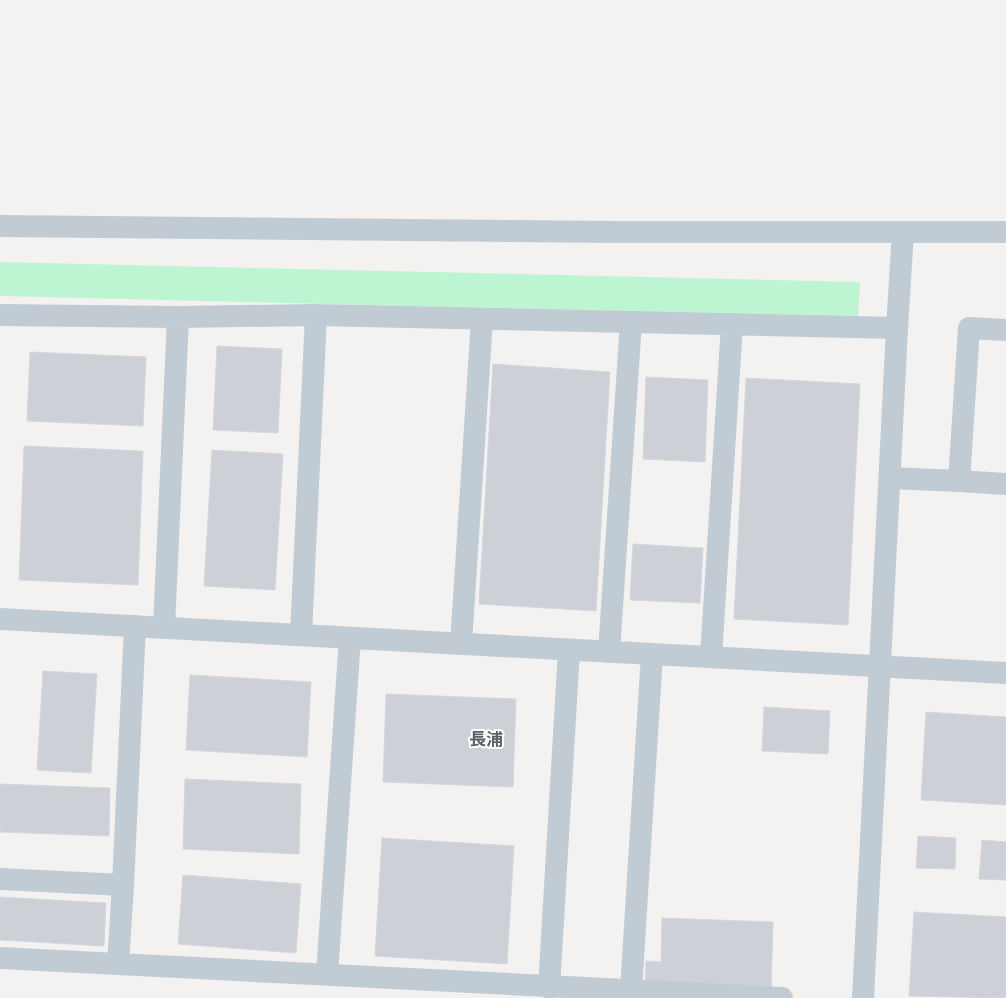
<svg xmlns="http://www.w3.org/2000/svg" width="1006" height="998" viewBox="0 0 1006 998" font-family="'Exo 2','Noto Sans JP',sans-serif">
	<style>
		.green { fill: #bdf5d3 }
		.building { fill: #cdd0d6; stroke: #d5d7dd }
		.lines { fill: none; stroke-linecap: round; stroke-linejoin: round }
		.minor { stroke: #c1cbd4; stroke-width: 22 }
		.labels { text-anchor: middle; stroke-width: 4; stroke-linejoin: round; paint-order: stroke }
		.quarter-label { font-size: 17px; font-weight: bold; fill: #5d6167; stroke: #fff }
	</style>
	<rect width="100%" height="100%" fill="#f4f1f1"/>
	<!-- green -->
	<path class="green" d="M 0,262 L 860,282 L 858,317 L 0,296 Z"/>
	<!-- building -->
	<path class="building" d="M 217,346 L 282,349 L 278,433 L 213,430 Z
		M 30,352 L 146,357 L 143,426 L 27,421 Z
		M 493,364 L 610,372 L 596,611 L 479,604 Z
		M 646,377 L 708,380 L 705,462 L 643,459 Z
		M 746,378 L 860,384 L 848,625 L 734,619 Z
		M 24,446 L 143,451 L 138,585 L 19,580 Z
		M 212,450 L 283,454 L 275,590 L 204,586 Z
		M 633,544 L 703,548 L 700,603 L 630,600 Z
		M 43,671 L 97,674 L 91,773 L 37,770 Z
		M 190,675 L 311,682 L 307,757 L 186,750 Z
		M 386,694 L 516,699 L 513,787 L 383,782 Z
		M 764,707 L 830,711 L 828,754 L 762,751 Z
		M 926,712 L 1006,717 L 1006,805 L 921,800 Z
		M 185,779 L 301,784 L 299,854 L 183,849 Z
		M 0,784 L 110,788 L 109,836 L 0,832 Z
		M 918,836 L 956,838 L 955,869 L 916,868 Z
		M 382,838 L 514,846 L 507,964 L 375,956 Z
		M 982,840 L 1006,842 L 1006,880 L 979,879 Z
		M 183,875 L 301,884 L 296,953 L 178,944 Z
		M 0,897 L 106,903 L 104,946 L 0,940 Z
		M 914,912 L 1006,917 L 1006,998 L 909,996 Z
		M 662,918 L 773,922 L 771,992 L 645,988 L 646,961 L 661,962 Z"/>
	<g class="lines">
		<!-- minor -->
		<path class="minor" d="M 0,226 L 614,232 L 1006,232
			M 0,315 L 178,317 L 316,315 L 897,328 L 903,232
			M 890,478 L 959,481 L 969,328 L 1006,330
			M 959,481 L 1006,484
			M 0,619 L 1006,673
			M 164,628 L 178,317
			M 301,635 L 316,315
			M 461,644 L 482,319
			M 609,652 L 631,322
			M 711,657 L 732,324
			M 0,879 L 123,885 L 135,626
			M 0,958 L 782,998
			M 118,964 L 123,885
			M 327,974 L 350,638
			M 549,988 L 569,650
			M 631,990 L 652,654
			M 863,998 L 897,328"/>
	</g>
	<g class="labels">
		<!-- quarter labels -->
		<g class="quarter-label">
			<text x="486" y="745">長浦</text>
		</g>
	</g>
</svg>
